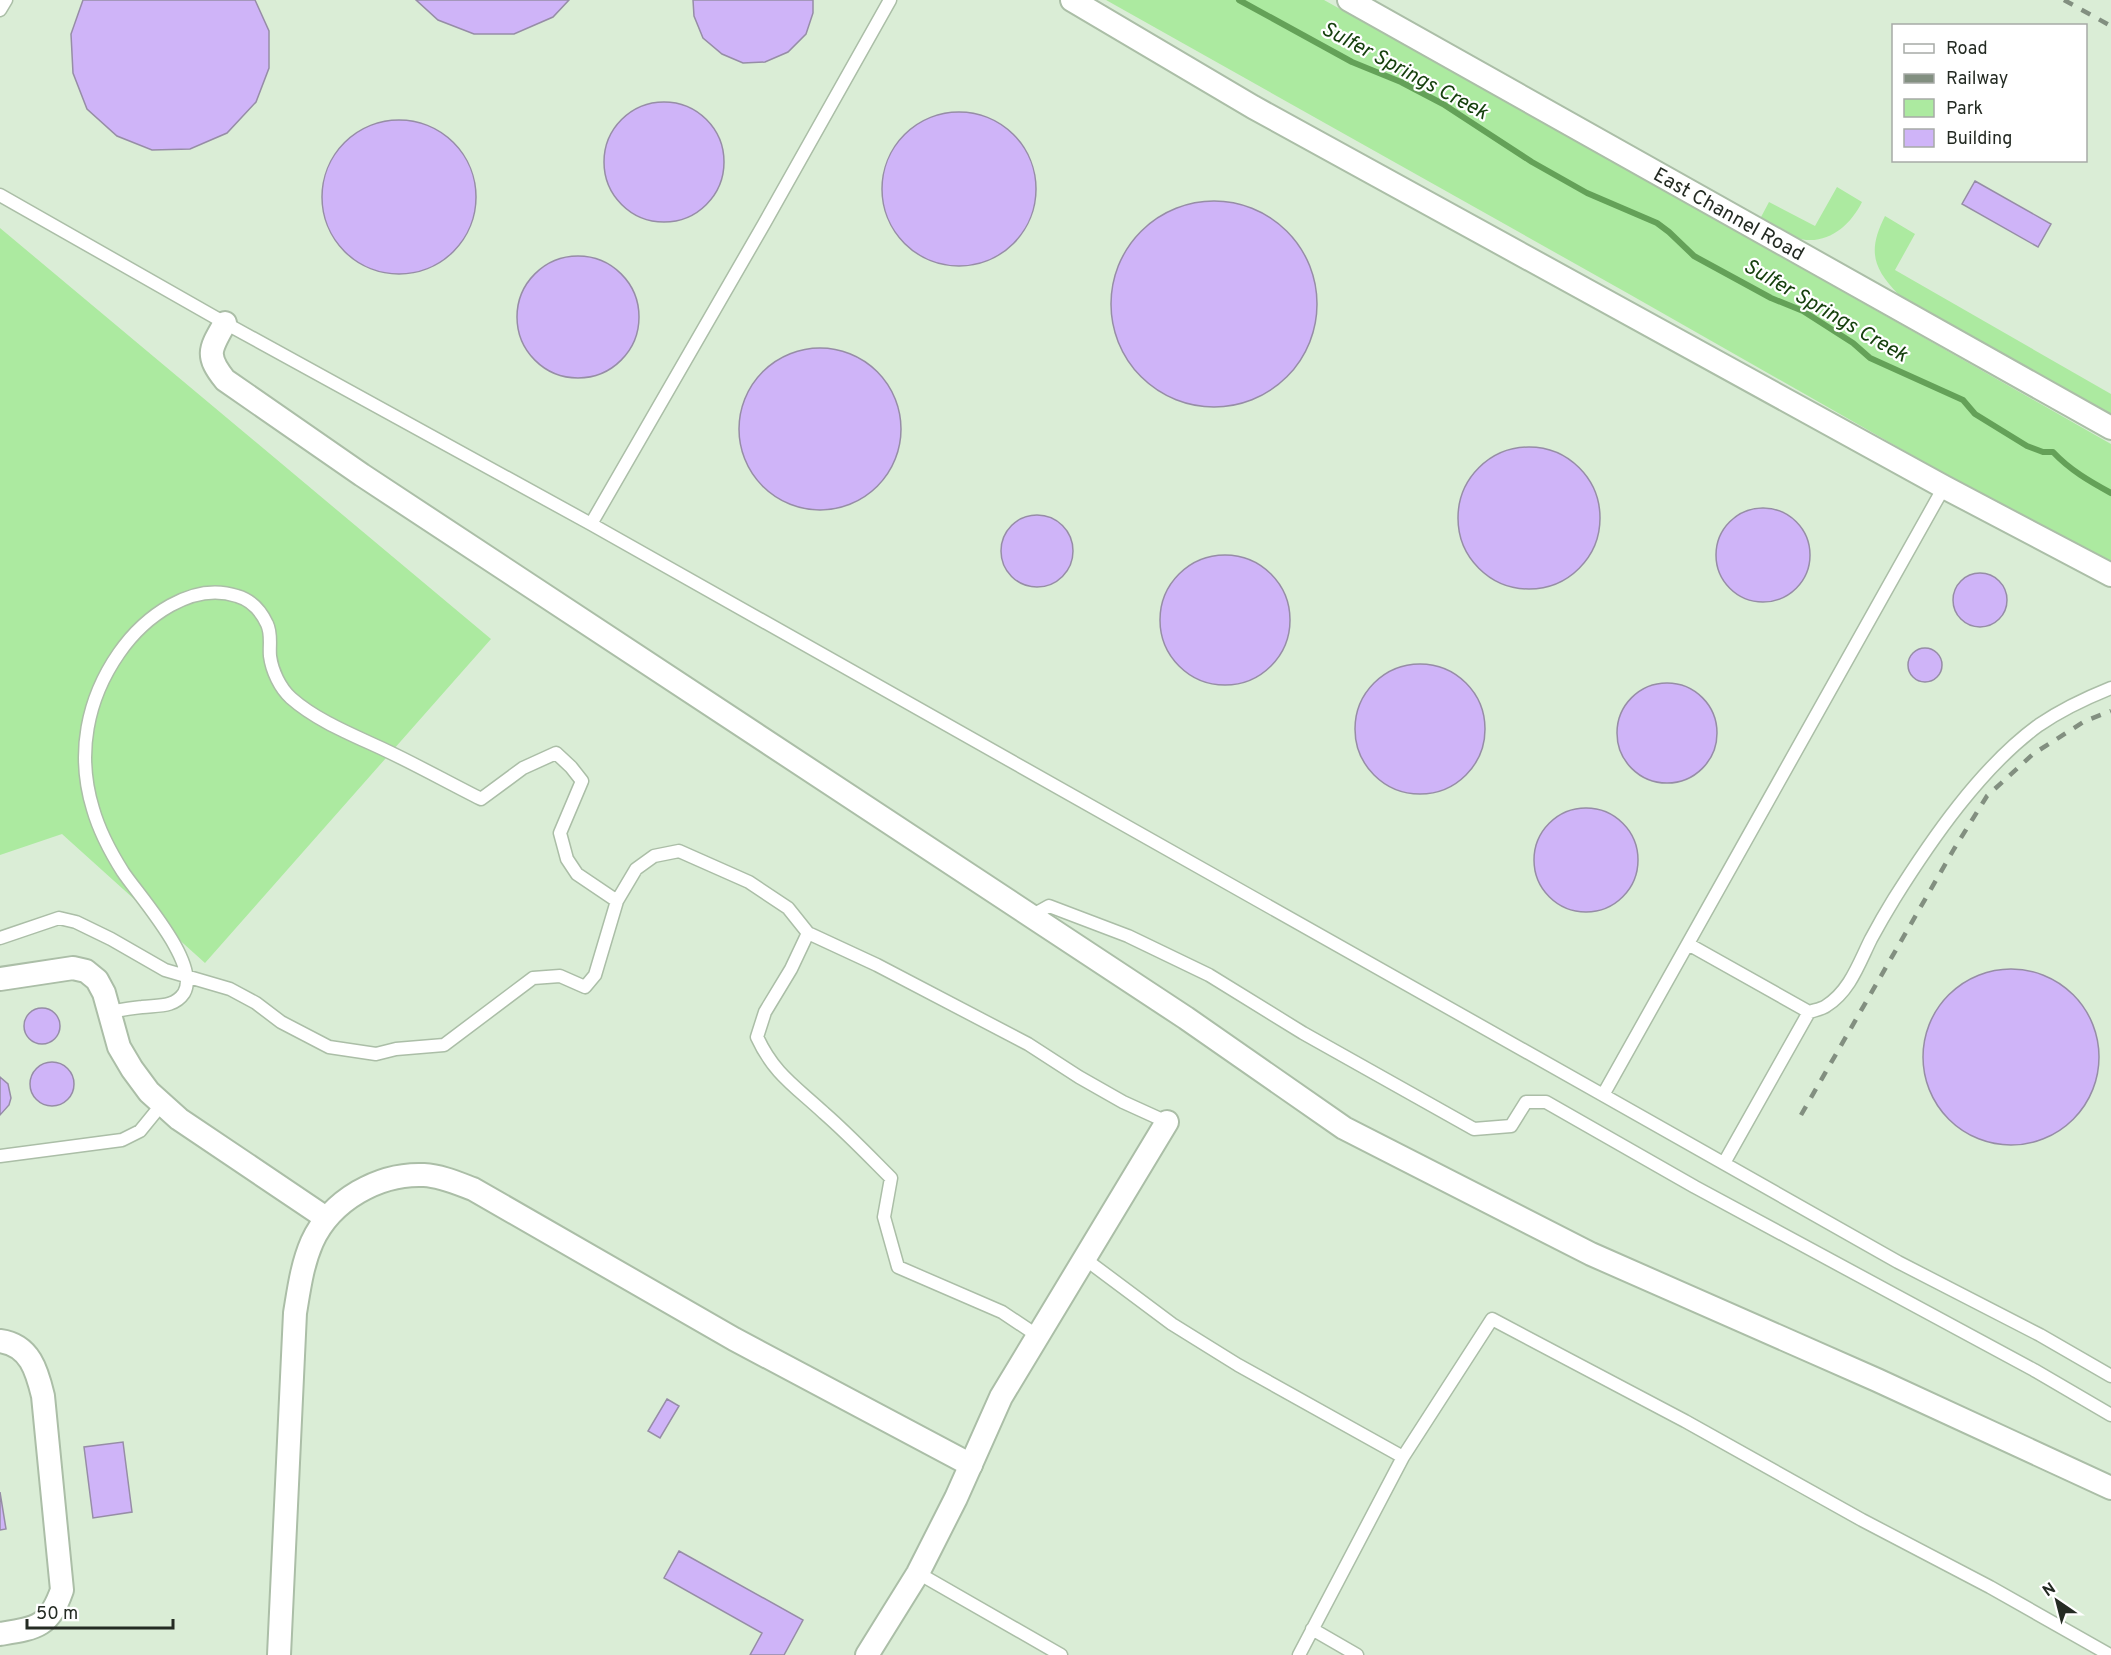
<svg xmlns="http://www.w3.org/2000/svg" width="2111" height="1655" viewBox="0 0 2111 1655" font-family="Overpass,sans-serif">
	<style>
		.green { fill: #aceaa0 }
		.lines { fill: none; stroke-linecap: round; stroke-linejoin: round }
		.stream { stroke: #64a158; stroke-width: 6 }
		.building { fill: #cfb4f8; stroke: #968da6; stroke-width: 1.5 }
		.lane-casing { stroke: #abbea7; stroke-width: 15 }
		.street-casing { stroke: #abbea7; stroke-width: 26 }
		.lane { stroke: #fff; stroke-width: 12 }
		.street { stroke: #fff; stroke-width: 22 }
		.rail { stroke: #828f80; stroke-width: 4.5; stroke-dasharray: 10 10; stroke-linecap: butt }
		.labels { text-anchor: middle; stroke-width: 4.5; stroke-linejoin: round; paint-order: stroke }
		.street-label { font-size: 20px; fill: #242b23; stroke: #fff }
		.water-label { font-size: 21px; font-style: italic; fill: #16400d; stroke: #fff }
	</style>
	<rect width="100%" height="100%" fill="#daedd6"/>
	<!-- green -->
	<path class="green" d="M 1106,0 L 1324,0 L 1693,206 L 2111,444 L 2111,565 L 1996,503 L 1629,294 Z
		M 1837,187 L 1862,202 C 1849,228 1824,248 1793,237 C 1782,233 1771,225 1760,219 L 1769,202 L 1815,226 Z
		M 1885,216 L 1915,234 L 1895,270 L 2111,394 L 2111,416 L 1898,294 C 1872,267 1868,250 1885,216 Z
		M 0,228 L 491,639 L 205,963 L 62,834 L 0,855 Z"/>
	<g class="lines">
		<!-- stream -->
		<path class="stream" d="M 1239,0 L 1352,62 L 1401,82 L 1443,104 L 1532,162 L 1587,193 L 1657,223 L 1669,232 L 1694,256 L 1771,298 L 1803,311 L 1853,343 L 1870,358 L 1963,400 L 1975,414 L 2027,446 L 2043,452 L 2053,452 C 2070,470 2089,481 2111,493"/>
	</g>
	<!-- building -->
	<path class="building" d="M 83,0 L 255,0 L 269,31 L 269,68 L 256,102 L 227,133 L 190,149 L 152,150 L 117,136 L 87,109 L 73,73 L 71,34 Z
		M 416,0 L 569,0 L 553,17 L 514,34 L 474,34 L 438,20 Z
		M 693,0 L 813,0 L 813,13 L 806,34 L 788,52 L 765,62 L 743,63 L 722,54 L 703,38 L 694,16 Z
		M604 162a60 60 0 1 1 120 0a60 60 0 1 1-120 0Z
		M882 189a77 77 0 1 1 154 0a77 77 0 1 1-154 0Z
		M322 197a77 77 0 1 1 154 0a77 77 0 1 1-154 0Z
		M 1975,181 L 2051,224 L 2038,247 L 1962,204 Z
		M1111 304a103 103 0 1 1 206 0a103 103 0 1 1-206 0Z
		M517 317a61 61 0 1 1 122 0a61 61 0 1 1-122 0Z
		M739 429a81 81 0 1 1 162 0a81 81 0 1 1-162 0Z
		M1458 518a71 71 0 1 1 142 0a71 71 0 1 1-142 0Z
		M1716 555a47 47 0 1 1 94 0a47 47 0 1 1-94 0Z
		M1001 551a36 36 0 1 1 72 0a36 36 0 1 1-72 0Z
		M1160 620a65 65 0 1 1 130 0a65 65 0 1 1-130 0Z
		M1953 600a27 27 0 1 1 54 0a27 27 0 1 1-54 0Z
		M1908 665a17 17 0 1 1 34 0a17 17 0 1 1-34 0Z
		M1355 729a65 65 0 1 1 130 0a65 65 0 1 1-130 0Z
		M1617 733a50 50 0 1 1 100 0a50 50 0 1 1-100 0Z
		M1534 860a52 52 0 1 1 104 0a52 52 0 1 1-104 0Z
		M1923 1057a88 88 0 1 1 176 0a88 88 0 1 1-176 0Z
		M24 1026a18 18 0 1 1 36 0a18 18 0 1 1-36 0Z
		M30 1084a22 22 0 1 1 44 0a22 22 0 1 1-44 0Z
		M 0,1077 L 8,1084 L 11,1098 L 9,1105 L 0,1115 Z
		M 667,1399 L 679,1406 L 660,1438 L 648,1431 Z
		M 123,1442 L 132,1512 L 93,1518 L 84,1447 Z
		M 0,1492 L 6,1529 L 0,1530 Z
		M 679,1551 L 803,1620 L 784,1655 L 750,1655 L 762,1633 L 664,1578 Z"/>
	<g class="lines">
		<!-- lane casing -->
		<g class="lane-casing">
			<path id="lane" d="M 0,10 L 6,0
				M 0,195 L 225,323 L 591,524 L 1603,1095 L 1944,487
				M 591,524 L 764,224 L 890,0
				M 1031,916 L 1049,906 L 1128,936 L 1209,975 L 1303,1033 L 1474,1129 L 1511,1126 L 1526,1102 L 1546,1102 L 1695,1187 L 2034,1370 L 2111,1415
				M 808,933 L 791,969 L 765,1012 L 757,1037 C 774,1074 795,1086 824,1113 C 847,1133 869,1156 891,1178 L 884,1217 L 898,1267 L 1002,1312 L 1038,1336
				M 0,938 L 59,918 L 76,922 L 111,939 L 165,970 L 230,989 L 256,1003 L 281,1022 L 329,1047 L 376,1054 L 396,1049 L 444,1045 L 533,978 L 560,976 L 585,987 L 595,975 L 617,901
				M 1688,944 L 1809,1012 C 1815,1010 1822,1009 1826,1006 C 1850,991 1859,963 1871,939 C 1878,926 1886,912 1894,899 C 1931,840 1981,767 2039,725 C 2061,710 2086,698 2111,688
				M 109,1012 C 120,1010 131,1008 142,1007 C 157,1005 174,1008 184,993 C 201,964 139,896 123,872 C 111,853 99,830 93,809 C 76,754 87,699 119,653 C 144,617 192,581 237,596 C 251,600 261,611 267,624 C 272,634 269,646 270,656 C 272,671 280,688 291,698 C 317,721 353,735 385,750 C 417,765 449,783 481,799 L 523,768 L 556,753 L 571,767 L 582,781 L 560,833 L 567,859 L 577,874 L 617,901 L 636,869 L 654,856 L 679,851 L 749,882 L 788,908 L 808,933 L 877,965 L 1028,1044 L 1079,1077 L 1123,1102 L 1167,1122
				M 1603,1095 L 1898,1262 L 2040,1335 L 2111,1376
				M 0,1156 L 122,1140 L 140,1131 L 162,1104
				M 1724,1163 L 1809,1012
				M 1085,1259 L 1172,1324 L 1238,1365 L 1403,1457 L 1299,1655
				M 1403,1457 L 1492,1319 L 1685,1421 L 1862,1520 L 1990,1587 L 2110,1655
				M 918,1573 L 1061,1655
				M 1312,1629 L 1357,1655"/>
		</g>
		<!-- street casing -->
		<g class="street-casing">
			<g id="street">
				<path d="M 1072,0 L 1253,107 L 1944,487 L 2111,575"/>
				<path id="s1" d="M 1349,0 L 2111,428"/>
				<path d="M 225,323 C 210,349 205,355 225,380 L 362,475 L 1186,1018 L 1344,1128 L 1591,1254 L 1877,1380 L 2111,1488"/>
				<path d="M 0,979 L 73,968 L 86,971 L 97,980 L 104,993 L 119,1047 L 132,1069 L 149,1092 L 179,1119 L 326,1218"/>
				<path d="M 0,1341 C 30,1345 37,1371 43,1396 L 62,1590 C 49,1627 37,1628 0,1634"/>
				<path d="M 279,1655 L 295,1313 C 299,1289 302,1265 312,1242 C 331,1200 379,1173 424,1175 C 441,1176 457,1183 473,1189 L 734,1339 L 971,1465"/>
				<path d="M 867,1655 L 918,1573 L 956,1498 L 1001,1397 L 1167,1122"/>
			</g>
		</g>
		<!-- lane -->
		<use href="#lane" class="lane"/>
		<!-- street -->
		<use href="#street" class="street"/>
		<!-- rail -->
		<path class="rail" d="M 2064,0 L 2111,26
			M 1801,1115 L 1954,849 L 1987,796 L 2033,754 L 2085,721 L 2111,711"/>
	</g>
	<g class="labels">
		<!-- street labels -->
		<g class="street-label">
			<text dy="7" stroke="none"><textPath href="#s1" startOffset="436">East Channel Road</textPath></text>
		</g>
		<!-- water labels -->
		<g class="water-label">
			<text transform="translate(1405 70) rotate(28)" y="7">Sulfer Springs Creek</text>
			<text transform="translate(1826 310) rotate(30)" y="7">Sulfer Springs Creek</text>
		</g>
	</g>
	<!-- legend -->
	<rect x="1892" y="24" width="195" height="138" fill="#ffffff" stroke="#a7aaa7" stroke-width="1.5"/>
	<rect x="1904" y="44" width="30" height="9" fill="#ffffff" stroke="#a7aaa7" stroke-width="1.5"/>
	<text x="1946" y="54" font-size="18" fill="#242b23">Road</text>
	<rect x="1904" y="74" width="30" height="9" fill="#828f80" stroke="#a7aaa7" stroke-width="1.5"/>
	<text x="1946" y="84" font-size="18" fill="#242b23">Railway</text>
	<rect x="1904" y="99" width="30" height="18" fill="#aceaa0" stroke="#a7aaa7" stroke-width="1.5"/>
	<text x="1946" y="114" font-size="18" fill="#242b23">Park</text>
	<rect x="1904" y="129" width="30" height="18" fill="#cfb4f8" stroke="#a7aaa7" stroke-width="1.5"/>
	<text x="1946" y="144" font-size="18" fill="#242b23">Building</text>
	<!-- north arrow -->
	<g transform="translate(2057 1601) rotate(325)" stroke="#ffffff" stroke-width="4.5" paint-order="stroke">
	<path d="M0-4.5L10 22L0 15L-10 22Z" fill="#242b23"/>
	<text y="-9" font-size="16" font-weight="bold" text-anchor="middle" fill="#242b23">N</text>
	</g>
	<!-- scale -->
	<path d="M27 1619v9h146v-9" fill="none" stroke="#242b23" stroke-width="3"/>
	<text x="36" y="1619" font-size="18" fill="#242b23" stroke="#ffffff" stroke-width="4.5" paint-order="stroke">50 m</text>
</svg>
